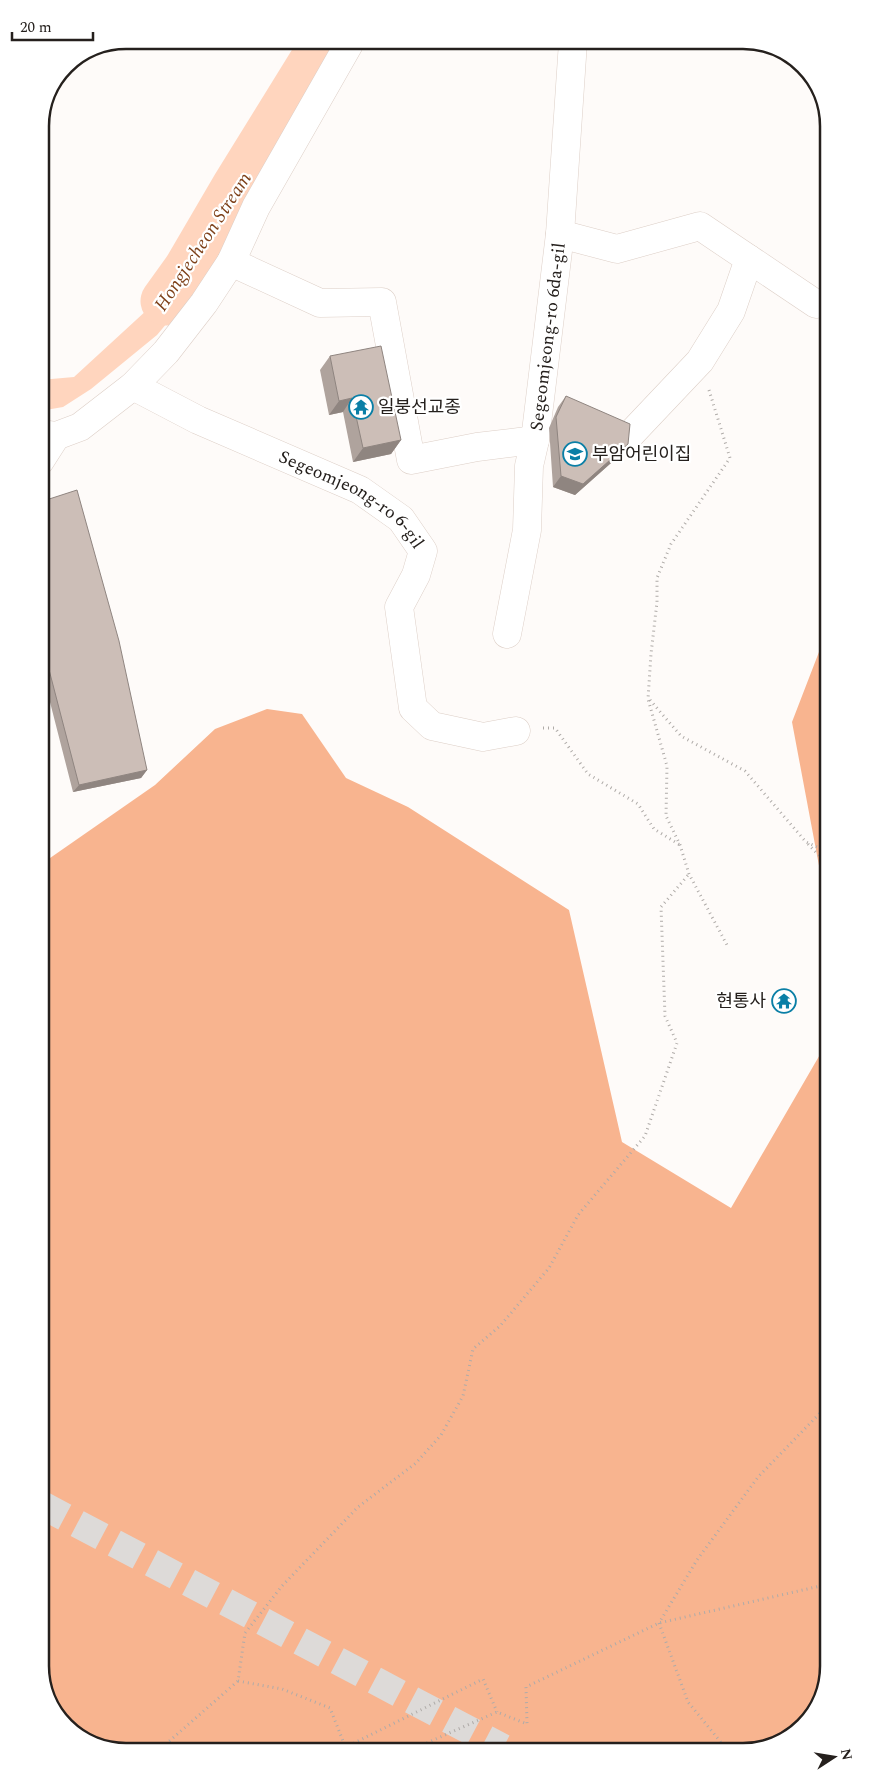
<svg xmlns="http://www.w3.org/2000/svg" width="869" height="1792" viewBox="0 0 869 1792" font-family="Spectral,'Noto Sans KR',serif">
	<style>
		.forest { fill: #f8b48f }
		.water { fill: #ffd5be }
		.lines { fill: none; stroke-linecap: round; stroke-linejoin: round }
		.river { stroke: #ffd5be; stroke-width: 49 }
		.highway-tunnel { stroke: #dddad8; stroke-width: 28; stroke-dasharray: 28 14; stroke-linecap: butt }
		.minor-casing { stroke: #ddcfc7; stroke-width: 29 }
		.path { stroke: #afaba8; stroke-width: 3; stroke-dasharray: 1 4; stroke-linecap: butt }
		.minor { stroke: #fff; stroke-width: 28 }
		.wall { fill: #afa39d }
		.shaded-wall { fill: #8f8580 }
		.building { fill: #ccbeb7; stroke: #8f8580 }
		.labels { text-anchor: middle; stroke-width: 4.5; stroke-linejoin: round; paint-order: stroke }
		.street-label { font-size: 18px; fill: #25201d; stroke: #fff }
		.poi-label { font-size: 18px; fill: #25201d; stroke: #fff; text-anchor: start }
		.water-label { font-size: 19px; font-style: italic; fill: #7e411a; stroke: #fff }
		.rim { fill: none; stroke: #25201d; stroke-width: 2.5 }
	</style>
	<rect width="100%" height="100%" fill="#fefbf9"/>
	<!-- forest -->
	<path class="forest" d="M 829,626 L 829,919 L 792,722 Z
		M 267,709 L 302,714 L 346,778 L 408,807 L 569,910 L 622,1142 L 731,1208 L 829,1039 L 829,1666 L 814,1714 L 776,1746 L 121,1752 L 74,1734 L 46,1699 L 40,1666 L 40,865 L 155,785 L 215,729 Z"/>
	<!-- water -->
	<path class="water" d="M 329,44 L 359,44 L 231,247 L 157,335 L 91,389 L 63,407 L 40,411 L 40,380 L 74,377 L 160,298 L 224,218 L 304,93 Z"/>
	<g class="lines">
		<!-- river -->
		<path class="river" d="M 165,301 L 188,269 L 236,187 L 317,56 L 326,44"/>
		<!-- highway-tunnel -->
		<path class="highway-tunnel" d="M 40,1504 L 503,1748"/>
		<!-- minor casing -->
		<g class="minor-casing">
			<g id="minor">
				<path d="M 560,234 L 617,249 L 700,226 L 749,259 L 731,311 L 700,361 L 629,436"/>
				<path d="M 749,259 L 816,304"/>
				<path d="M 231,262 L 320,303 L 382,302 L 411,460 L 477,447 L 535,440 L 529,466 L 527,530 L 507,634"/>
				<path id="s1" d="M 133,386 L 198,420 L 360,490 L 401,519 L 423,551 L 416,575 L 399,607 L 413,708 L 432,726 L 483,737 L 516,731"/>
				<path d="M 40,434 L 56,436 L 80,427 L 133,386 L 166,352 L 204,303 L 231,262 L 256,207 L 349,44"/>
				<path id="s2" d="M 535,440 L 560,234 L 573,42"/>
				<path d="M 40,461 L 56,436"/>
			</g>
		</g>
		<!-- path -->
		<path class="path" d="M 709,390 L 730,458 L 671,544 L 657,578 L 657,602 L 651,654 L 648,699 L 667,766 L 666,816 L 680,845 L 689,874 L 727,945
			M 650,700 L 681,736 L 745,771 L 806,842 L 829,852
			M 543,728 L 555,728 L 588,774 L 638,804 L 654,829 L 680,845
			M 808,844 L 829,866
			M 822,1411 L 829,1414
			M 238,1681 L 282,1689 L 330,1708 L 345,1746 L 350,1750
			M 724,1746 L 688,1702 L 659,1623 L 697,1560 L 758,1477 L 822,1411 L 829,1402
			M 413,1749 L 497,1712 L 527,1724 L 526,1687 L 659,1623 L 829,1584
			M 340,1750 L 483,1679 L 497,1712
			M 158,1751 L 238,1681 L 245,1633 L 282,1586 L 358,1507 L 416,1463 L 441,1435 L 463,1396 L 473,1349 L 500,1326 L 549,1268 L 578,1215 L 645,1136 L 677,1043 L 665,1016 L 661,907 L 689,874"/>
		<!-- minor -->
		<use href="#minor" class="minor"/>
	</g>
	<!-- wall -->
	<path class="wall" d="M 330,356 L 401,440 L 391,454 L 353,462 L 343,412 L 329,415 L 320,370 Z
		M 566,396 L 628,444 L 620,455 L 575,495 L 553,487 L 549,428 L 558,407 Z
		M 40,502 L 147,770 L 141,778 L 73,792 L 40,663 Z"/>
	<!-- shaded-wall -->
	<path class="shaded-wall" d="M 352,398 L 343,412 L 329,415 L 339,401 Z
		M 401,440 L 391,454 L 353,462 L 363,448 Z
		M 628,444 L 620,455 L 575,495 L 553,487 L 561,476 Z
		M 147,770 L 141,778 L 73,792 L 79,785 Z"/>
	<!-- building -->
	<path class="building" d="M 381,346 L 401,440 L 363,448 L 352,398 L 339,401 L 330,356 Z
		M 566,396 L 630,424 L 628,444 L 583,484 L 561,476 L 556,417 Z
		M 77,490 L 119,641 L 147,770 L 79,785 L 40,635 L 40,502 Z"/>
	<!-- icons -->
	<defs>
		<g id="temple-ring" transform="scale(1.25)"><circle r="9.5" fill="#fff" stroke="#0a7fa6" stroke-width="1.5"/><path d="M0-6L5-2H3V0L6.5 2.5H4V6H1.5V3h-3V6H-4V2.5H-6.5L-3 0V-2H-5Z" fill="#0a7fa6"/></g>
		<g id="school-ring" transform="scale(1.25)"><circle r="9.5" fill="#fff" stroke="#0a7fa6" stroke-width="1.5"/><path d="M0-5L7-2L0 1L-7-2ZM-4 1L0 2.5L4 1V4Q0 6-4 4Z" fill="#0a7fa6"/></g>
	</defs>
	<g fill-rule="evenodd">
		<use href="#temple-ring" x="361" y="407"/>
		<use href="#school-ring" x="575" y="454"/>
		<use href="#temple-ring" x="784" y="1001"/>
	</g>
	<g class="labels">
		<!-- street labels -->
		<g class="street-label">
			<text dy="6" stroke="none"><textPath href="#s2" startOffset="104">Segeomjeong-ro 6da-gil</textPath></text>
			<text dy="6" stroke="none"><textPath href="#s1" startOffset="248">Segeomjeong-ro 6-gil</textPath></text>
		</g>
		<!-- poi labels -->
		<g class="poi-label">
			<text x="378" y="413">일붕선교종</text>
			<text x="592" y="460">부암어린이집</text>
			<text x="766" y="1007" text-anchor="end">현통사</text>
		</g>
		<!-- water labels -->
		<g class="water-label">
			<text transform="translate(202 241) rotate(-57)" y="7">Hongjecheon Stream</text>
		</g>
	</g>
	<!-- crop -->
	<path d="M0 0H869V1792H0ZM126 49H743A77 77 0 0 1 820 126V1666A77 77 0 0 1 743 1743H126A77 77 0 0 1 49 1666V126A77 77 0 0 1 126 49Z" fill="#fff" fill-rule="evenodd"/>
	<path class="rim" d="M126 49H743A77 77 0 0 1 820 126V1666A77 77 0 0 1 743 1743H126A77 77 0 0 1 49 1666V126A77 77 0 0 1 126 49Z"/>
	<!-- north arrow -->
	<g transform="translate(834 1757) rotate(78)" stroke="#ffffff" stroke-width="4" paint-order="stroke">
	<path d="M0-4L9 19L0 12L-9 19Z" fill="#25201d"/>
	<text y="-8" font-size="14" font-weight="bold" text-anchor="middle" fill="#25201d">N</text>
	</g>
	<!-- scale -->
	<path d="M12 32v8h81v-8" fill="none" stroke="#25201d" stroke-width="2.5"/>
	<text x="20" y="32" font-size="15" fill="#25201d" stroke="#ffffff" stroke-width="4" paint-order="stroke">20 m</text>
</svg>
